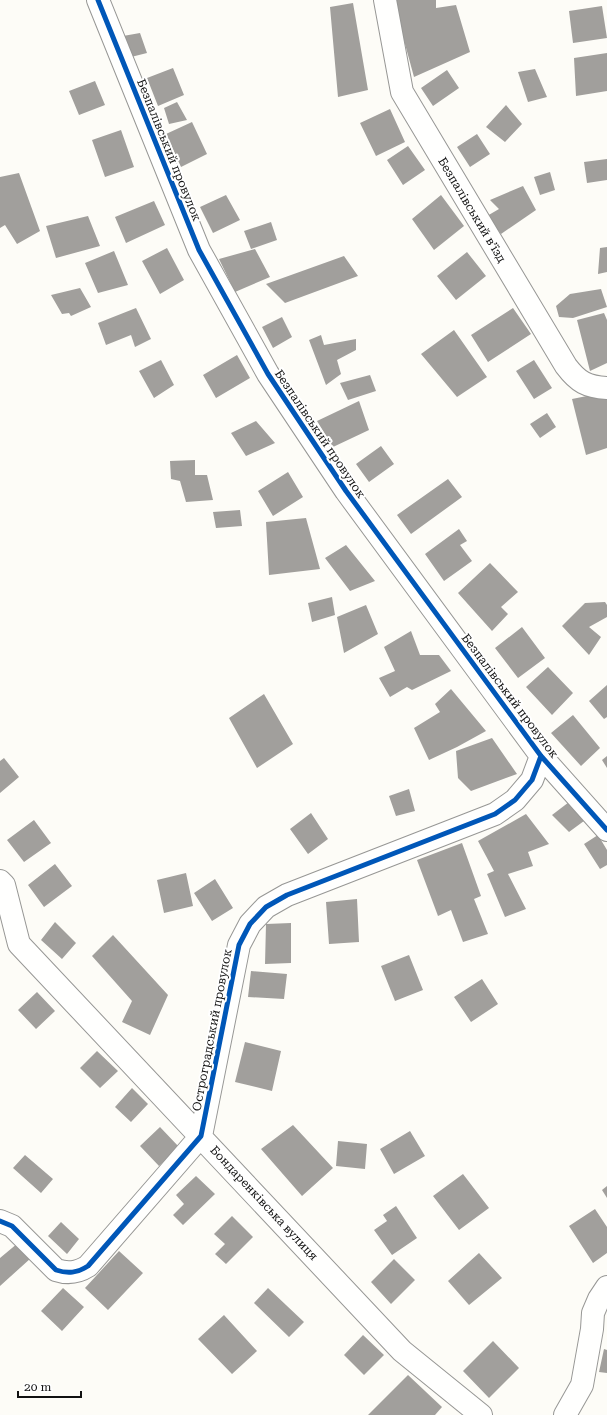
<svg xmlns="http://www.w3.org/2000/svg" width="607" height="1415" viewBox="0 0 607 1415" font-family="'Roboto Serif',serif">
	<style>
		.building { fill: #a19f9c }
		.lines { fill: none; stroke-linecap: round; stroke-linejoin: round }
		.minor-casing { stroke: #979795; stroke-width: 24 }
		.minor { stroke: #fffffe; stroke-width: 22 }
		.cycleway-casing { stroke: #fff; stroke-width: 8 }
		.cycleway { stroke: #0057b8; stroke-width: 5 }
		.labels { text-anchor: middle; stroke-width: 4; stroke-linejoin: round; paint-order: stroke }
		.street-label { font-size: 12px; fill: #111; stroke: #fff }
	</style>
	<rect width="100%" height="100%" fill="#fdfcf7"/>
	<!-- building -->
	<path class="building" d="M 393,0 L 436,0 L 436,8 L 456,5 L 470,52 L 414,77 Z
		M 353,3 L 368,90 L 338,97 L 330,7 Z
		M 602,6 L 607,38 L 573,43 L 569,11 Z
		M 140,33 L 147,53 L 131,57 L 123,36 Z
		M 607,53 L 607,91 L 576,96 L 574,58 Z
		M 173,68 L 184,95 L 158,106 L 147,78 Z
		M 535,69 L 547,97 L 528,102 L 518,72 Z
		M 447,70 L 459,88 L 433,106 L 421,88 Z
		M 95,81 L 105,105 L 79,115 L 69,91 Z
		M 177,102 L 187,120 L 169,124 L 164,108 Z
		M 506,105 L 522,124 L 505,142 L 486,127 Z
		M 390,109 L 405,142 L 376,156 L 360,123 Z
		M 192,122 L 207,154 L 181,167 L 166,134 Z
		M 121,130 L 134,167 L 105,177 L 92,140 Z
		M 477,134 L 490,154 L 470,167 L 457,147 Z
		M 408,146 L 425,170 L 403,185 L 387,160 Z
		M 607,159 L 607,180 L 587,183 L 584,162 Z
		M 550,172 L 555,190 L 540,195 L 534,177 Z
		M 19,173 L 40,231 L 17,244 L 5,225 L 0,228 L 0,177 Z
		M 523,186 L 536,210 L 501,234 L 487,216 L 499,209 L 490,200 Z
		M 226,195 L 240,220 L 213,233 L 200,207 Z
		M 441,195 L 464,226 L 434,250 L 412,219 Z
		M 154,201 L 165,225 L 126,243 L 115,217 Z
		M 88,216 L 100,246 L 56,258 L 46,226 Z
		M 271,222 L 277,240 L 251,249 L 244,231 Z
		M 607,247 L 607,272 L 598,274 L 600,248 Z
		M 167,248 L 184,280 L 160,294 L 142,261 Z
		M 255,249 L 270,277 L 235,292 L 219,259 Z
		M 114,251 L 128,285 L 98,293 L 85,263 Z
		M 467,252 L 486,276 L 456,300 L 437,276 Z
		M 344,256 L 358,276 L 285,303 L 266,284 Z
		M 80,288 L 91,307 L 71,316 L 69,313 L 62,314 L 51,295 Z
		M 601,289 L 607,307 L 573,318 L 559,317 L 556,306 L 570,294 Z
		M 136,308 L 151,339 L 135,347 L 131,335 L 106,345 L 98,323 Z
		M 513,308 L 531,334 L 488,362 L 471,335 Z
		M 604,313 L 607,320 L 607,363 L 590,371 L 577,320 Z
		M 282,317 L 292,337 L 273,348 L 262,327 Z
		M 454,330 L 487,377 L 457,397 L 421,354 Z
		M 321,335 L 324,345 L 356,339 L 356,350 L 337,360 L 341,374 L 326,385 L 309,340 Z
		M 237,355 L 250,378 L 216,398 L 203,375 Z
		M 161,360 L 174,385 L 154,398 L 139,371 Z
		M 534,360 L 552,388 L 534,399 L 516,371 Z
		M 370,375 L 376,391 L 348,400 L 340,383 Z
		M 607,392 L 607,448 L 586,455 L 572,399 Z
		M 359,401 L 369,430 L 333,447 L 317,421 Z
		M 547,413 L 556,427 L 540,438 L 530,424 Z
		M 256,421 L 275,443 L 246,456 L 231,433 Z
		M 381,446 L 394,464 L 369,482 L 356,464 Z
		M 195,460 L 195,475 L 207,475 L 213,500 L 186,502 L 180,481 L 171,479 L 170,461 Z
		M 288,472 L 303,497 L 273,516 L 258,491 Z
		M 448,479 L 462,497 L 411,534 L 397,515 Z
		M 240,510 L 242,526 L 216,528 L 213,512 Z
		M 306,518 L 320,569 L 269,575 L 266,522 Z
		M 459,529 L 467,541 L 460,545 L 472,561 L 444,581 L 425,554 Z
		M 346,545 L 375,581 L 350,591 L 325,558 Z
		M 490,563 L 518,592 L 501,607 L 508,614 L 492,631 L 458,593 Z
		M 332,597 L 335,615 L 312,622 L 308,603 Z
		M 605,602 L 607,605 L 607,617 L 589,627 L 601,637 L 589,655 L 562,626 L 585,603 Z
		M 366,605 L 378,634 L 344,653 L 337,617 Z
		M 522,627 L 545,658 L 518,678 L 495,648 Z
		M 411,631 L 420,655 L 439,655 L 451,671 L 412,690 L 407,687 L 390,697 L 379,678 L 395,671 L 384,647 Z
		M 548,667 L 573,693 L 552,715 L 526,687 Z
		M 607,685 L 607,717 L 604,719 L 589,701 Z
		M 451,689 L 486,731 L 457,747 L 429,760 L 414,728 L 440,712 L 435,704 Z
		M 264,694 L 293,744 L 257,768 L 229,718 Z
		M 573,715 L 600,748 L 581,766 L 551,733 Z
		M 492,738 L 517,774 L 471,791 L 458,778 L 456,751 Z
		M 607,756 L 607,768 L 602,760 Z
		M 4,758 L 19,777 L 0,793 L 0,761 Z
		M 409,789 L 415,811 L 396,816 L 389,796 Z
		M 573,799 L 588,818 L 569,832 L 552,815 Z
		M 311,813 L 328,839 L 308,854 L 290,829 Z
		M 526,814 L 549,844 L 528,852 L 533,866 L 508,874 L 526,909 L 505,917 L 487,874 L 494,871 L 478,841 Z
		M 34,820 L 51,843 L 24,862 L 7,840 Z
		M 598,835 L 607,850 L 607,865 L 600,869 L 584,844 Z
		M 462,843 L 481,896 L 474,899 L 488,934 L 463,942 L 451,910 L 438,916 L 417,860 Z
		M 55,864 L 72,886 L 44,907 L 28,885 Z
		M 186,873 L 193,906 L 164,913 L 157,880 Z
		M 215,879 L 233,908 L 212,921 L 194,893 Z
		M 357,899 L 359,942 L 329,944 L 326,902 Z
		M 55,922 L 76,943 L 62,959 L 41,940 Z
		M 291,923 L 291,963 L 265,964 L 266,924 Z
		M 113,935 L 168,995 L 150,1035 L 122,1022 L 132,1001 L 92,956 Z
		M 409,955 L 423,990 L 395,1001 L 381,966 Z
		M 251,971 L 287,974 L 284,999 L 248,997 Z
		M 482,979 L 498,1004 L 471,1022 L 454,997 Z
		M 37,992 L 55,1011 L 36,1029 L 18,1010 Z
		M 245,1042 L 281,1051 L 272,1091 L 235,1082 Z
		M 97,1051 L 118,1071 L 100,1088 L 80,1068 Z
		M 132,1088 L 148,1104 L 131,1122 L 115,1107 Z
		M 293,1125 L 333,1168 L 302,1196 L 261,1149 Z
		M 160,1127 L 179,1147 L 159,1166 L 140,1146 Z
		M 410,1131 L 425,1156 L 394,1174 L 380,1149 Z
		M 338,1141 L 367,1144 L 365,1169 L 336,1166 Z
		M 25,1155 L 53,1179 L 41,1193 L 13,1168 Z
		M 463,1174 L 489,1208 L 459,1230 L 433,1196 Z
		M 196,1176 L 215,1194 L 183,1225 L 173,1215 L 184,1204 L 176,1195 Z
		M 607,1186 L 607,1198 L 602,1190 Z
		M 396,1206 L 417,1238 L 392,1255 L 374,1230 L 387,1221 L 383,1215 Z
		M 595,1209 L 607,1227 L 607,1253 L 593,1263 L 569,1226 Z
		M 232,1216 L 253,1237 L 226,1264 L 215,1254 L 225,1244 L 214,1234 Z
		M 61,1222 L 79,1239 L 67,1254 L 48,1236 Z
		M 18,1243 L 31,1258 L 0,1286 L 0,1258 Z
		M 119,1251 L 143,1273 L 108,1310 L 85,1288 Z
		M 479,1253 L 502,1278 L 469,1305 L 448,1281 Z
		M 394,1259 L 415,1280 L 391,1304 L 371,1282 Z
		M 63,1288 L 84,1307 L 62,1331 L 41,1311 Z
		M 268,1288 L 304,1322 L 289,1337 L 254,1303 Z
		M 224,1315 L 257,1351 L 232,1374 L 198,1339 Z
		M 363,1335 L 384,1355 L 364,1375 L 344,1355 Z
		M 493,1341 L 519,1368 L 489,1398 L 463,1371 Z
		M 604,1349 L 607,1350 L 607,1373 L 599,1372 Z
		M 408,1375 L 442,1407 L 435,1415 L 368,1415 Z"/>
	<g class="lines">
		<!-- minor casing -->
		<g class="minor-casing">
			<path id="minor" d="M 98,0 L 199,250 L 268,374 L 346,491 L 541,756 L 607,830
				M 385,0 L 402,92 L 566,366 C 578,382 587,387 607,388
				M 0,881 L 4,885 L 19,944 L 402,1351 L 481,1415
				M 0,1221 L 12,1226 L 56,1270 C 68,1274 77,1273 88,1266 L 201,1136 L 239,945 L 250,924 L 266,907 L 287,895 L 495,814 L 515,800 L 532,780 L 541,756
				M 565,1415 L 582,1385 L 592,1329 L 593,1313 L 599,1299 L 607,1287"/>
		</g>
		<!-- minor -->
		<use href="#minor" class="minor"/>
		<!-- cycleway casing -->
		<g class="cycleway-casing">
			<path id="cycleway" d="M 98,0 L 199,250 L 268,374 L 346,491 L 541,756 L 607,830
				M 0,1221 L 12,1226 L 56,1270 C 68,1274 77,1273 88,1266 L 201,1136 L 239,945 L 250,924 L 266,907 L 287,895 L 495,814 L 515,800 L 532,780 L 541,756"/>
		</g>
		<!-- cycleway -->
		<use href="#cycleway" class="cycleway"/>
	</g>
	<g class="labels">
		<!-- street labels -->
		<g class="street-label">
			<text transform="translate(169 150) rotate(68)" y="4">Безпалівський провулок</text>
			<text transform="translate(472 210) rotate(59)" y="4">Безпалівський в’їзд</text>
			<text transform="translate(320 434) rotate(56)" y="4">Безпалівський провулок</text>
			<text transform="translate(510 696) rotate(53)" y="4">Безпалівський провулок</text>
			<text transform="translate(212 1030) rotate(-79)" y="4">Остроградський провулок</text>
			<text transform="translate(264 1203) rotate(47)" y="4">Бондаренківська вулиця</text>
		</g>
	</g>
	<!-- scale -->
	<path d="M18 1391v6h63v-6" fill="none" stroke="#111111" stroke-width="2"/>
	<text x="24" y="1391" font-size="12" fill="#111111" stroke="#ffffff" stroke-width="3" paint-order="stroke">20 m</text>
</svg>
